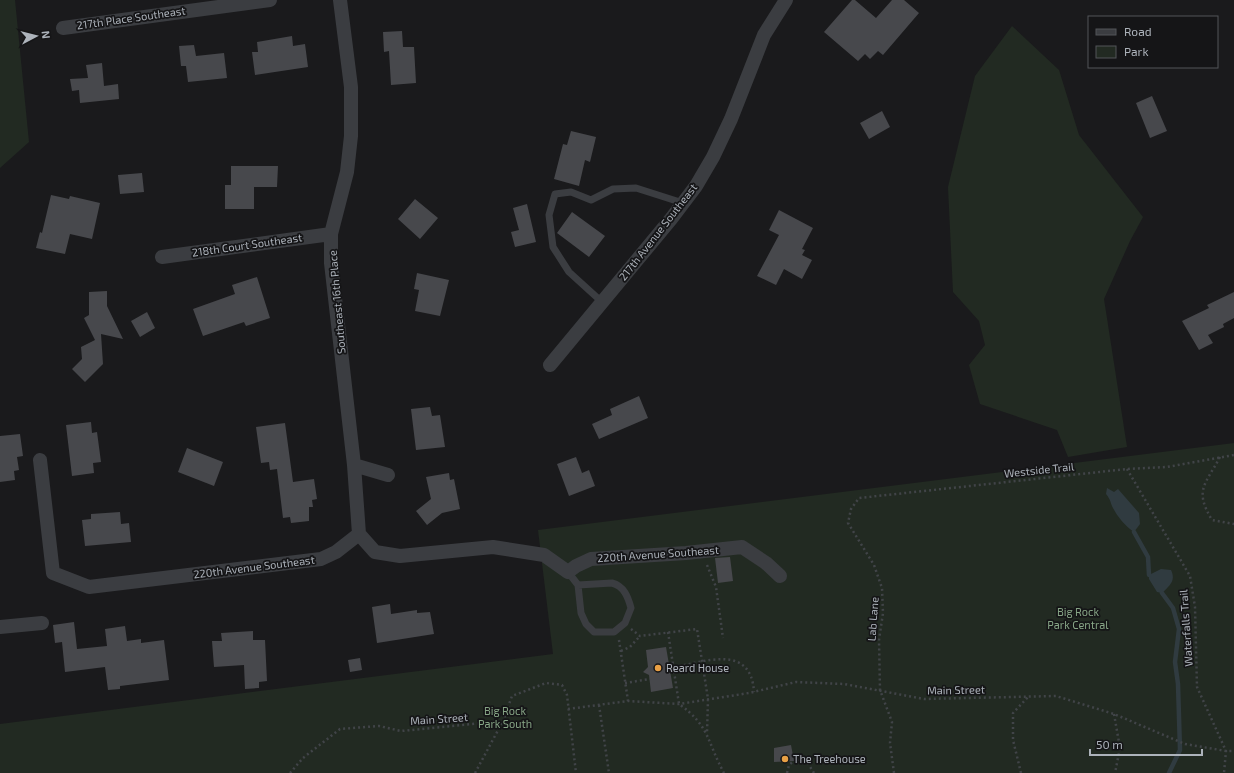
<svg xmlns="http://www.w3.org/2000/svg" width="1234" height="773" viewBox="0 0 1234 773" font-family="'Exo 2',sans-serif">
	<style>
		.green { fill: #222a22 }
		.water { fill: #303b40 }
		.lines { fill: none; stroke-linecap: round; stroke-linejoin: round }
		.stream { stroke: #303b40; stroke-width: 4.5 }
		.building { fill: #47484c }
		.path { stroke: #414448; stroke-width: 2.5; stroke-dasharray: 2 3; stroke-linecap: butt }
		.lane { stroke: #3b3d41; stroke-width: 7 }
		.street { stroke: #3b3d41; stroke-width: 14 }
		.poi-dot { fill: #e9a045; stroke: #151517; stroke-width: 1.5 }
		.labels { text-anchor: middle; stroke-width: 3.5; stroke-linejoin: round; paint-order: stroke }
		.street-label { font-size: 11px; fill: #adb3bb; stroke: #151517 }
		.park-label { font-size: 11px; fill: #87a586; stroke: #151517 }
		.poi-label { font-size: 11px; fill: #adb3bb; stroke: #151517; text-anchor: start }
	</style>
	<rect width="100%" height="100%" fill="#1a1a1c"/>
	<!-- green -->
	<path class="green" d="M 0,0 L 15,0 L 29,142 L 0,168 Z
		M 1012,26 L 1059,70 L 1079,135 L 1143,217 L 1130,241 L 1104,299 L 1127,447 L 1068,457 L 1057,430 L 980,404 L 969,365 L 985,345 L 979,321 L 953,292 L 948,187 L 975,76 Z
		M 1234,443 L 1234,773 L 0,773 L 0,724 L 553,654 L 538,530 Z"/>
	<!-- water -->
	<path class="water" d="M 1107,488 L 1114,492 L 1118,489 L 1139,513 L 1140,524 L 1134,532 C 1126,527 1117,516 1113,508 C 1110,502 1111,500 1106,494 Z
		M 1161,569 L 1171,570 C 1176,581 1170,585 1162,593 L 1157,592 L 1149,579 L 1149,575 Z"/>
	<g class="lines">
		<!-- stream -->
		<path class="stream" d="M 1134,532 L 1148,557 L 1149,575
			M 1162,593 L 1173,608 L 1179,629 L 1175,662 L 1178,684 L 1180,750 L 1169,773"/>
	</g>
	<!-- building -->
	<path class="building" d="M 852,0 L 855,0 L 876,18 L 892,0 L 904,0 L 919,13 L 883,55 L 878,51 L 870,59 L 865,54 L 858,61 L 824,32 Z
		M 402,31 L 403,47 L 414,47 L 416,83 L 391,85 L 389,51 L 384,52 L 383,32 Z
		M 292,36 L 293,46 L 305,44 L 308,67 L 255,75 L 252,52 L 258,52 L 257,42 Z
		M 194,45 L 196,56 L 224,53 L 227,78 L 188,82 L 186,66 L 181,66 L 179,46 Z
		M 102,63 L 104,86 L 118,84 L 119,99 L 80,103 L 79,90 L 72,91 L 70,79 L 88,78 L 86,65 Z
		M 1152,96 L 1167,131 L 1150,138 L 1136,103 Z
		M 882,111 L 890,127 L 869,139 L 860,123 Z
		M 571,131 L 596,137 L 590,162 L 585,160 L 579,186 L 554,179 L 563,144 L 567,145 Z
		M 231,166 L 278,166 L 277,187 L 254,187 L 254,209 L 225,209 L 225,185 L 231,185 Z
		M 142,173 L 144,192 L 120,194 L 118,175 Z
		M 51,195 L 69,199 L 70,196 L 100,203 L 92,239 L 70,234 L 65,254 L 36,248 L 40,232 L 42,233 Z
		M 415,199 L 438,218 L 420,239 L 398,219 Z
		M 527,204 L 536,242 L 515,247 L 511,232 L 519,230 L 513,208 Z
		M 779,210 L 813,228 L 802,249 L 805,250 L 802,255 L 812,260 L 802,279 L 784,269 L 776,285 L 757,276 L 779,235 L 769,230 Z
		M 572,212 L 605,236 L 589,257 L 557,233 Z
		M 417,273 L 449,280 L 440,316 L 415,311 L 419,290 L 414,289 Z
		M 257,277 L 270,318 L 246,326 L 244,322 L 203,336 L 193,309 L 235,294 L 232,285 Z
		M 107,291 L 107,306 L 123,339 L 101,334 L 103,364 L 85,382 L 72,369 L 82,359 L 81,347 L 95,340 L 84,318 L 89,315 L 89,292 Z
		M 1234,292 L 1234,318 L 1223,324 L 1224,327 L 1208,335 L 1213,343 L 1199,350 L 1182,321 L 1209,308 L 1207,305 Z
		M 147,312 L 155,328 L 140,337 L 131,321 Z
		M 639,396 L 648,418 L 599,439 L 592,424 L 612,415 L 610,409 Z
		M 430,407 L 432,416 L 440,415 L 445,447 L 416,450 L 411,409 Z
		M 91,422 L 92,433 L 97,432 L 101,462 L 93,463 L 94,473 L 72,476 L 66,425 Z
		M 285,423 L 293,482 L 314,479 L 317,499 L 312,500 L 313,507 L 309,507 L 309,521 L 291,523 L 290,517 L 283,518 L 277,469 L 270,470 L 269,462 L 261,463 L 256,427 Z
		M 20,434 L 23,456 L 17,457 L 19,470 L 14,471 L 15,480 L 0,482 L 0,436 Z
		M 187,448 L 223,462 L 214,486 L 178,472 Z
		M 576,457 L 582,473 L 589,470 L 595,486 L 569,496 L 557,464 Z
		M 449,473 L 450,480 L 454,479 L 460,509 L 442,513 L 427,525 L 416,511 L 431,499 L 426,477 Z
		M 120,512 L 121,524 L 129,523 L 131,542 L 85,546 L 82,520 L 91,519 L 91,514 Z
		M 730,557 L 733,581 L 718,583 L 715,558 Z
		M 390,604 L 391,614 L 417,610 L 417,613 L 430,612 L 434,634 L 377,643 L 372,607 Z
		M 74,622 L 77,649 L 107,646 L 105,629 L 125,626 L 127,641 L 141,639 L 141,643 L 164,640 L 169,680 L 120,686 L 120,689 L 108,690 L 105,667 L 65,672 L 62,642 L 55,643 L 53,625 Z
		M 253,631 L 253,640 L 265,640 L 267,681 L 259,682 L 259,688 L 245,689 L 244,665 L 214,667 L 212,641 L 222,641 L 221,633 Z
		M 666,647 L 673,688 L 651,692 L 649,675 L 643,672 L 648,667 L 646,650 Z
		M 360,658 L 362,670 L 350,672 L 348,660 Z
		M 791,745 L 794,761 L 774,762 L 774,748 Z"/>
	<g class="lines">
		<!-- path -->
		<path class="path" d="M 1220,457 C 1205,485 1194,490 1212,520 L 1234,524
			M 1127,469 L 1190,576 L 1195,607 L 1197,687 L 1226,751 L 1224,773
			M 707,565 L 716,587 L 723,638
			M 631,629 L 640,636 L 697,629 L 708,699 L 707,733
			M 668,632 L 679,704 C 710,726 707,742 724,773
			M 619,640 L 628,701
			M 621,651 L 630,647 L 640,636
			M 674,667 C 705,662 751,643 754,692
			M 625,683 L 650,679
			M 599,705 L 609,773
			M 568,709 L 628,701 L 679,704 L 749,693 L 796,682 L 844,684 L 924,699 L 1056,696 L 1114,714 L 1185,744 L 1226,751 L 1234,751
			M 1114,714 L 1120,748 L 1115,773
			M 290,773 L 303,758 L 340,729 L 379,726 L 401,731 L 503,721 L 512,696 L 546,683 L 562,685 L 567,695 L 576,773
			M 475,773 L 503,721
			M 787,773 L 789,765 L 796,759 L 807,762 L 814,773
			M 894,773 L 890,743 L 892,722 L 880,690 L 879,640 L 883,613 L 882,588 L 874,565 L 848,523 L 851,509 L 859,498 L 1127,469 L 1167,467 L 1234,455
			M 1021,773 L 1013,740 L 1013,713 L 1028,697"/>
		<!-- lane -->
		<path class="lane" d="M 602,302 L 569,272 L 553,247 L 549,215 L 555,194 L 571,192 L 591,200 L 613,189 L 636,188 L 683,203
			M 568,572 L 578,585 L 581,613 L 586,624 L 594,632 L 614,632 L 625,623 L 631,608 C 628,597 624,586 612,583 L 578,585"/>
		<!-- street -->
		<path class="street" d="M 340,0 L 351,87 L 351,136 L 347,172 L 331,234 L 331,263 L 354,465 L 359,534
			M 63,28 L 270,0
			M 162,257 L 331,234
			M 550,365 L 671,219 L 696,186 L 713,157 L 731,119 L 764,35 L 786,0
			M 40,460 L 53,573 L 89,587 L 321,559 L 336,552 L 359,534 L 375,552 L 400,556 L 493,547 L 544,555 L 568,572 L 576,566 L 591,559 L 686,553 L 742,547 L 766,563 L 780,576
			M 354,465 L 388,475
			M 0,627 L 42,623"/>
	</g>
	<!-- markers -->
	<g class="poi-dot">
		<circle cx="658" cy="668" r="4"/>
		<circle cx="785" cy="759" r="4"/>
	</g>
	<g class="labels">
		<!-- street labels -->
		<g class="street-label">
			<text transform="translate(131 18) rotate(-8)" y="4">217th Place Southeast</text>
			<text transform="translate(658 232) rotate(-52)" y="4">217th Avenue Southeast</text>
			<text transform="translate(247 245) rotate(-8)" y="4">218th Court Southeast</text>
			<text transform="translate(337 302) rotate(-95)" y="4">Southeast 16th Place</text>
			<text transform="translate(1039 470) rotate(-6)" y="4">Westside Trail</text>
			<text transform="translate(658 554) rotate(-4)" y="4">220th Avenue Southeast</text>
			<text transform="translate(254 567) rotate(-7)" y="4">220th Avenue Southeast</text>
			<text transform="translate(873 619) rotate(-86)" y="4">Lab Lane</text>
			<text transform="translate(1186 628) rotate(-94)" y="4">Waterfalls Trail</text>
			<text transform="translate(956 690) rotate(-1)" y="4">Main Street</text>
			<text transform="translate(439 719) rotate(-4)" y="4">Main Street</text>
		</g>
		<!-- park labels -->
		<g class="park-label">
			<text x="1078" y="616">Big Rock<tspan x="1078" dy="13">Park Central</tspan></text>
			<text x="505" y="715">Big Rock<tspan x="505" dy="13">Park South</tspan></text>
		</g>
		<!-- poi labels -->
		<g class="poi-label">
			<text x="666" y="672">Reard House</text>
			<text x="793" y="763">The Treehouse</text>
		</g>
	</g>
	<!-- legend -->
	<rect x="1088" y="16" width="130" height="52" fill="#151517" stroke="#525459"/>
	<rect x="1096" y="29" width="20" height="6" fill="#3b3d41" stroke="#525459"/>
	<text x="1124" y="36" font-size="12" fill="#adb3bb">Road</text>
	<rect x="1096" y="46" width="20" height="12" fill="#222a22" stroke="#525459"/>
	<text x="1124" y="56" font-size="12" fill="#adb3bb">Park</text>
	<!-- north arrow -->
	<g transform="translate(36 36) rotate(83)" stroke="#151517" stroke-width="3" paint-order="stroke">
	<path d="M0-3L7 15L0 10L-7 15Z" fill="#adb3bb"/>
	<text y="-6" font-size="11" font-weight="bold" text-anchor="middle" fill="#adb3bb">N</text>
	</g>
	<!-- scale -->
	<path d="M1090 749v6h112v-6" fill="none" stroke="#adb3bb" stroke-width="2"/>
	<text x="1096" y="749" font-size="12" fill="#adb3bb" stroke="#151517" stroke-width="3" paint-order="stroke">50 m</text>
</svg>
